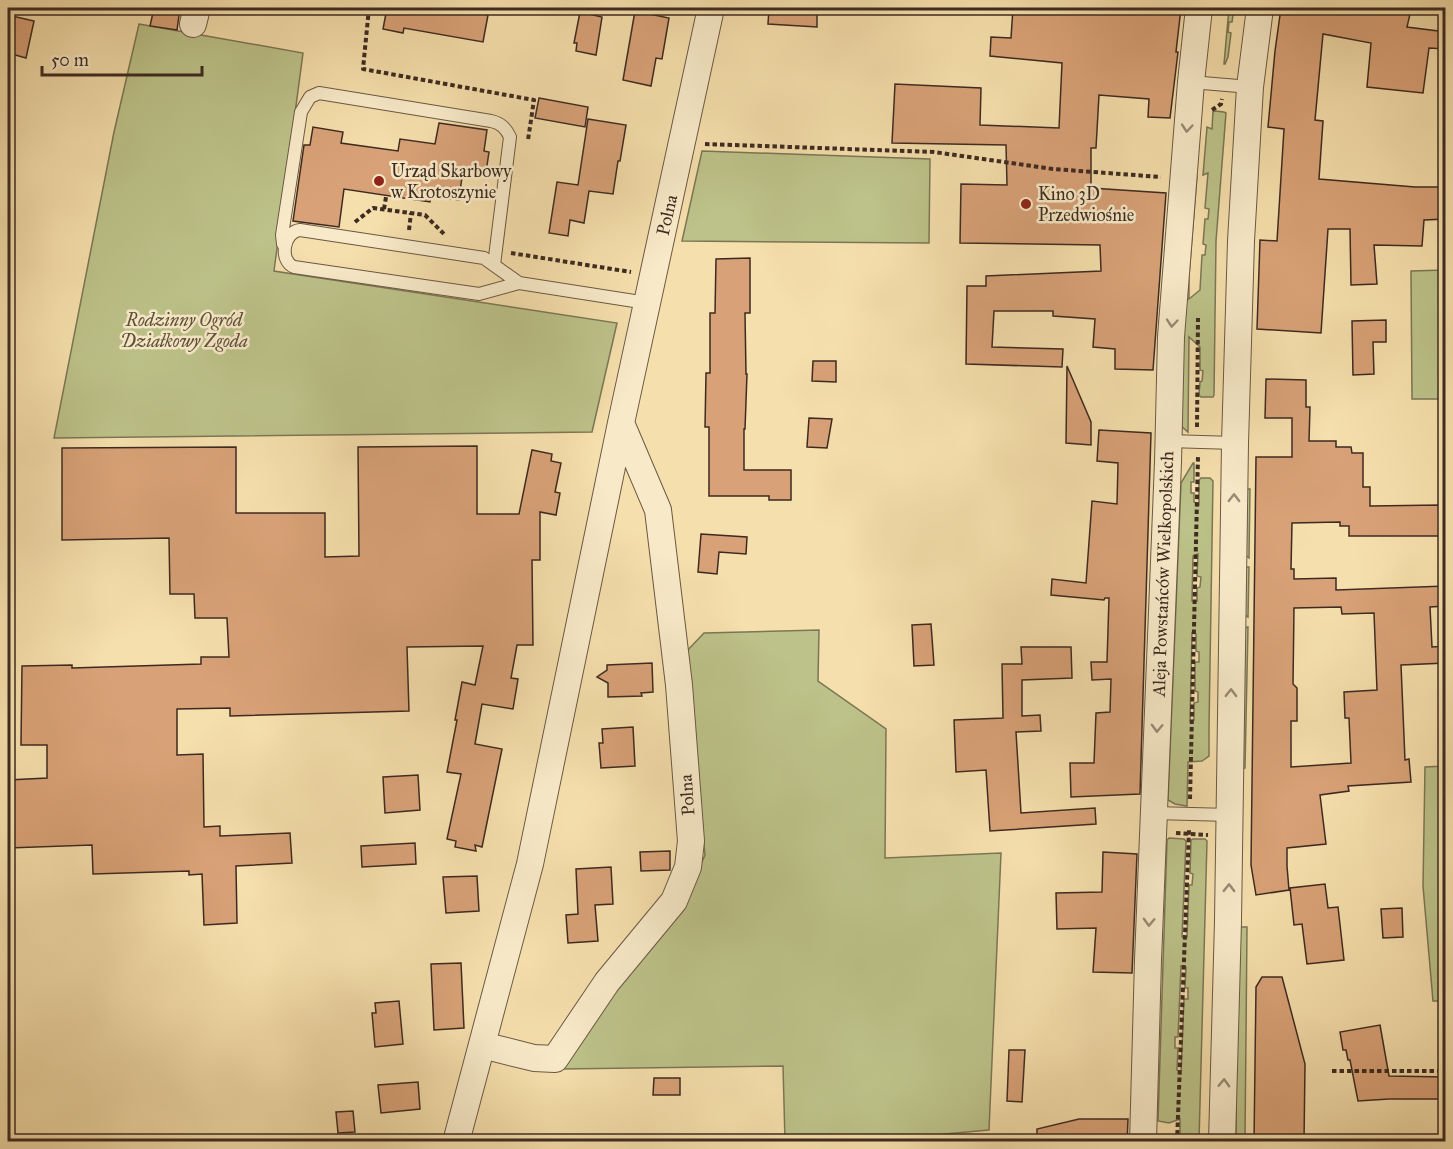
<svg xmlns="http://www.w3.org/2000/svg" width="1453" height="1149" viewBox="0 0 1453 1149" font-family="'IM FELL Great Primer',serif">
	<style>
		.green { fill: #bcc289; stroke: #7c7655; stroke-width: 1.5; fill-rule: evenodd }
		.building { fill: #d8a177; stroke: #3d2b21; stroke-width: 1.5; fill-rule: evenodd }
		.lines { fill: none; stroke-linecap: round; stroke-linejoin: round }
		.service-casing { stroke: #6b5844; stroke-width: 14 }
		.minor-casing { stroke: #6b5844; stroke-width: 28 }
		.path { stroke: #3d2b21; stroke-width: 4; stroke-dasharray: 4.5 3; stroke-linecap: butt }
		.service { stroke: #f8eac9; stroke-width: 12 }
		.minor { stroke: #f8eac9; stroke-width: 26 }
		.oneway { stroke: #9a8a75 }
		.poi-dot { fill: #8f2418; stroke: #f8eac9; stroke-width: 2 }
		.labels { text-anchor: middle; stroke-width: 5; stroke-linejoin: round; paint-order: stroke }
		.poi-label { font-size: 18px; fill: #3d2b21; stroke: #f8eac9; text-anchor: start }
		.street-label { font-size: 18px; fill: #3d2b21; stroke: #f8eac9 }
		.park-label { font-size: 18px; font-style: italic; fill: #5d513b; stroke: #f8eac9 }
	</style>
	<rect width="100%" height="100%" fill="#f5dfac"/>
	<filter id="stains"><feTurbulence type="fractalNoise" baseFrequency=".00333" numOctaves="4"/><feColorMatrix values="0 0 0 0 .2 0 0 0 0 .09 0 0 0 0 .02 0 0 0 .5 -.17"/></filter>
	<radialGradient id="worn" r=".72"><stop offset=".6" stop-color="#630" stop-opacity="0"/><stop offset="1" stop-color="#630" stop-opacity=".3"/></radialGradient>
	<!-- green -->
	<path class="green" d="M 1229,8 L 1234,8 L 1232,22 L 1229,22 L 1228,32 L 1231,33 L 1228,57 L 1225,64 L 1224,64 Z
		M 139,24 L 303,53 L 274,271 L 617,323 L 592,432 L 54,438 L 114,132 Z
		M 1215,111 L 1224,112 L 1226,113 L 1216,241 L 1214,395 L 1213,397 L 1201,397 L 1199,395 L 1200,382 L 1202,381 L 1203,371 L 1200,370 L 1200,347 L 1189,337 L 1188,432 L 1179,424 L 1177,414 L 1193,176 L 1197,176 L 1189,276 L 1189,299 L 1200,290 L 1202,255 L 1205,255 L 1206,245 L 1203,244 L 1205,219 L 1208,219 L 1209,209 L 1205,208 L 1208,173 L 1203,175 L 1207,127 L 1212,129 L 1213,112 Z
		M 702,151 L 930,159 L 929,243 L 682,241 Z
		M 1445,270 L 1445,399 L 1412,399 L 1411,271 Z
		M 1193,463 L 1194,463 L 1194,482 L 1191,482 L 1191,493 L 1194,493 L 1194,502 L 1199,505 L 1199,480 L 1201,478 L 1210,478 L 1213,481 L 1209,727 L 1209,756 L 1202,761 L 1188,762 L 1187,806 L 1175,804 L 1168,800 L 1181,483 ZM 1198,554 L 1197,576 L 1201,577 L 1200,587 L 1197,588 L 1197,601 L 1192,601 L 1193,556 ZM 1192,633 L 1196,634 L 1196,651 L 1199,652 L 1199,662 L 1195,662 L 1195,691 L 1198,692 L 1198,702 L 1194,703 L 1194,720 L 1190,721 Z
		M 1248,489 L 1250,489 L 1249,558 L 1243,553 L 1243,493 Z
		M 1247,567 L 1249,567 L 1248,617 L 1242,613 L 1242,572 Z
		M 1247,627 L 1248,627 L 1245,768 L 1244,768 L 1239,763 L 1242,632 Z
		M 819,630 L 818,681 L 886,729 L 885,858 L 1001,853 L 989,1130 L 868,1141 L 785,1141 L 783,1066 L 562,1069 L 616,987 L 678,913 L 705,855 L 684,654 L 704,633 Z
		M 1445,766 L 1445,1001 L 1433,1001 L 1423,886 L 1425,767 Z
		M 1169,838 L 1184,839 L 1186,841 L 1182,937 L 1187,937 L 1189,885 L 1192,885 L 1193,874 L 1190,873 L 1191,840 L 1193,839 L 1205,839 L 1207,841 L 1199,1141 L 1180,1141 L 1180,1119 L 1169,1123 L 1158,1121 L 1167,840 ZM 1181,966 L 1186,967 L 1185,988 L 1188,988 L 1188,999 L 1184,999 L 1181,1073 L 1177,1070 L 1178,1048 L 1175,1048 L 1175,1037 L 1178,1037 Z
		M 1242,927 L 1247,927 L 1245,1141 L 1236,1142 L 1237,931 Z"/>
	<!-- building -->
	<path class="building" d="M 154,8 L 180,8 L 177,30 L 150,26 Z
		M 387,8 L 447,8 L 488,15 L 483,42 L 404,28 L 403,33 L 383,29 Z
		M 769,8 L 817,8 L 817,27 L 768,24 Z
		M 1013,8 L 1097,8 L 1151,13 L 1152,8 L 1181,8 L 1176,52 L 1178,52 L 1170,118 L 1148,117 L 1149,99 L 1099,95 L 1096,148 L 1091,148 L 1091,188 L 1166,193 L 1153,370 L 1115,369 L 1115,349 L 1093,347 L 1095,319 L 1053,316 L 1053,311 L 994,311 L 992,347 L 1063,349 L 1062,367 L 966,364 L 967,286 L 986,286 L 986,276 L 1101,271 L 1100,245 L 960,243 L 961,184 L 1007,185 L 1006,145 L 892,143 L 895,84 L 981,88 L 980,125 L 1059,128 L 1062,63 L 990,56 L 991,37 L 1011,38 Z
		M 1281,8 L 1359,8 L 1410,14 L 1407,27 L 1446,32 L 1446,49 L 1429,48 L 1423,93 L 1367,87 L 1371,43 L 1323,34 L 1315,120 L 1323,121 L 1319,179 L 1415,187 L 1446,187 L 1446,219 L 1424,220 L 1422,246 L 1374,245 L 1377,284 L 1351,285 L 1350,229 L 1328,229 L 1321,333 L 1257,329 L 1260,240 L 1277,241 L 1284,129 L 1268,127 L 1275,51 Z
		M 635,11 L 669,18 L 662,59 L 656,58 L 651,86 L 623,80 Z
		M 580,12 L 602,17 L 596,55 L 576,51 L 577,43 L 574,43 Z
		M 8,15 L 34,21 L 26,58 L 8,53 Z
		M 539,98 L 588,107 L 585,127 L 535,118 Z
		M 588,119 L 626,125 L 620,161 L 618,161 L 613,194 L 589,191 L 584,223 L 570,220 L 568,236 L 549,233 L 557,182 L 578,185 Z
		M 439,123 L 487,130 L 484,151 L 489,152 L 486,172 L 463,169 L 459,200 L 431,196 L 430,202 L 344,189 L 339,227 L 293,221 L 304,145 L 310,145 L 313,127 L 343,132 L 341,143 L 398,151 L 400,139 L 435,144 Z
		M 750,258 L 750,313 L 745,313 L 746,374 L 747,374 L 745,429 L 744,429 L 744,470 L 791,470 L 791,500 L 769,500 L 769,496 L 709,496 L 709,427 L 705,427 L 706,373 L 710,373 L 710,313 L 715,313 L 716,259 Z
		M 1386,320 L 1386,342 L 1373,342 L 1374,374 L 1353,375 L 1352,321 Z
		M 813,361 L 836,361 L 836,382 L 812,381 Z
		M 1067,366 L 1091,422 L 1091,445 L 1066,443 Z
		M 1266,379 L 1306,380 L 1306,407 L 1310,407 L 1309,441 L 1336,441 L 1336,447 L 1351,447 L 1352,453 L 1363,453 L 1363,487 L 1370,487 L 1370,506 L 1440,505 L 1440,536 L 1349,536 L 1349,526 L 1340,526 L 1340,522 L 1292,523 L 1291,569 L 1294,569 L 1294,579 L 1336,578 L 1336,590 L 1446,586 L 1446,606 L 1430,607 L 1432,647 L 1446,646 L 1446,663 L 1401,665 L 1405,760 L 1409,759 L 1411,782 L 1348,786 L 1349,791 L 1320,795 L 1326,844 L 1287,848 L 1287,866 L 1289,890 L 1256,895 L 1251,865 L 1256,457 L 1292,457 L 1292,418 L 1265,418 ZM 1341,607 L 1342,614 L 1374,613 L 1377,690 L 1344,692 L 1345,718 L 1349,718 L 1351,763 L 1291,767 L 1291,721 L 1297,721 L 1297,688 L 1293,684 L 1294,608 Z
		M 809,418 L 832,419 L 827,448 L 807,447 Z
		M 1099,430 L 1151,433 L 1140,794 L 1071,797 L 1070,763 L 1094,763 L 1096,713 L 1110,712 L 1111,679 L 1092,680 L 1091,662 L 1107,662 L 1109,598 L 1105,598 L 1104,600 L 1051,595 L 1052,579 L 1086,583 L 1092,501 L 1117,504 L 1118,463 L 1097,461 Z
		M 477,446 L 477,514 L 519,514 L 532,450 L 552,454 L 551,461 L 561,463 L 555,492 L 560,493 L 556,515 L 540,512 L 540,560 L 532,560 L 533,645 L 517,645 L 511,678 L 518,679 L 513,709 L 482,704 L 475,744 L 502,749 L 482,847 L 475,845 L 476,851 L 455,847 L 456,841 L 447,839 L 461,774 L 447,772 L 457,720 L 455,720 L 462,682 L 475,685 L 483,646 L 407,647 L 409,711 L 230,716 L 230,708 L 177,709 L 177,755 L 203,754 L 204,827 L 220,826 L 220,836 L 290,833 L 292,863 L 236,866 L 237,923 L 204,925 L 202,874 L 189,875 L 189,871 L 93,874 L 92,845 L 8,848 L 8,780 L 47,778 L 47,745 L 21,745 L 22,666 L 72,665 L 72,668 L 201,664 L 201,657 L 229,657 L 227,618 L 195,618 L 194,594 L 170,594 L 169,538 L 62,540 L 62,448 L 236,447 L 236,513 L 325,513 L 325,557 L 359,556 L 358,447 Z
		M 701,534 L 747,537 L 746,554 L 719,552 L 717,574 L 698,572 Z
		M 931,624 L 934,665 L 914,666 L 912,625 Z
		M 1021,647 L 1071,647 L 1072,678 L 1022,680 L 1022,716 L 1040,715 L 1041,731 L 1016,732 L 1021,813 L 1095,808 L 1096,824 L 990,831 L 986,770 L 956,772 L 954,720 L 1003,718 L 1002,664 L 1022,664 Z
		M 652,663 L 653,692 L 641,693 L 642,696 L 608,697 L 608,683 L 597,677 L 607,670 L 607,665 Z
		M 633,727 L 635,766 L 601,768 L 599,743 L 603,743 L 602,729 Z
		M 418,775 L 420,810 L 385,813 L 383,777 Z
		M 415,843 L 416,864 L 362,867 L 361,846 Z
		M 670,851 L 670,870 L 641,871 L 640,852 Z
		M 1103,852 L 1137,854 L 1132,973 L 1093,972 L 1096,928 L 1057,929 L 1056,893 L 1102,892 Z
		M 611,867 L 613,904 L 595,905 L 598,941 L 568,943 L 566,915 L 578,914 L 576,869 Z
		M 477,876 L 479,911 L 446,913 L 443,877 Z
		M 1325,884 L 1328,908 L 1338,907 L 1344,960 L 1307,964 L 1302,924 L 1294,925 L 1290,888 Z
		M 1402,908 L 1403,937 L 1383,938 L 1381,909 Z
		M 461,963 L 464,1028 L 434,1030 L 431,964 Z
		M 1262,977 L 1282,977 L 1305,1064 L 1304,1142 L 1254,1142 L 1256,987 Z
		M 399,1001 L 403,1044 L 375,1047 L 372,1013 L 376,1013 L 375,1003 Z
		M 1380,1025 L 1389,1076 L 1446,1077 L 1446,1099 L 1389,1099 L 1358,1101 L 1350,1060 L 1348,1060 L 1346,1050 L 1343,1050 L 1340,1032 Z
		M 1009,1050 L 1025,1050 L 1022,1102 L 1007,1101 Z
		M 654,1078 L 680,1078 L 680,1095 L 653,1095 Z
		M 418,1082 L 420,1109 L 381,1113 L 378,1085 Z
		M 353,1111 L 355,1132 L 338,1133 L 336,1112 Z
		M 1079,1119 L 1128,1119 L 1127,1142 L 1104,1142 L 1104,1136 L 1037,1136 L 1037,1129 Z"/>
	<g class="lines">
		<!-- service casing -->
		<g class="service-casing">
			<path id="service" d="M 1191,82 L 1250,87
				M 283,244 L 282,235 L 301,112 L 310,97 L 319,93 L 491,121 C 501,123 506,128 510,137 L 494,265
				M 519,283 L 484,258 L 300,230 C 283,232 279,261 294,267 L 479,294 L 519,283 L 647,303
				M 1168,441 L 1235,443
				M 1154,813 L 1230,815"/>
		</g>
		<!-- minor casing -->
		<g class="minor-casing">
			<path id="minor" d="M 193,24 L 197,8
				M 482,1045 L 534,1058 L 555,1059 L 607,982 L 674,901 L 688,867 L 691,841 L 679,685 L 658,510 L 621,423
				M 456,1142 L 530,864 L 621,423 L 711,8
				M 1143,1142 L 1148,960 L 1168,462 L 1171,337 L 1191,82 L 1199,8
				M 1222,1142 L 1228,921 L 1235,443 L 1241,241 L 1250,87 L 1260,8"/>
		</g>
		<!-- path -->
		<path class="path" d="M 369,8 L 363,69 L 534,100 L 528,140
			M 1212,110 L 1221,104 L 1222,99
			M 705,144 L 934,152 L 1053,169 L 1161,177
			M 384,209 L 386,197
			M 355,222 L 373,208 L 425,215 L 445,235
			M 409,230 L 411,213
			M 511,253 L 631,272
			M 1197,427 L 1198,318
			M 1190,799 L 1198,456
			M 1176,833 L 1208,835
			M 1332,1071 L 1446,1071
			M 1177,1142 L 1189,830"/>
		<!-- service -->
		<use href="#service" class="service"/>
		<!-- minor -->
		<use href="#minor" class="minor"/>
	</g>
	<!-- one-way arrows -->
	<defs><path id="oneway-chevron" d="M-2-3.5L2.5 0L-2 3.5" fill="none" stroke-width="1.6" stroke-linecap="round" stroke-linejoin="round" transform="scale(1.5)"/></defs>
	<g class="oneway">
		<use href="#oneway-chevron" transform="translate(1187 128) rotate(95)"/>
		<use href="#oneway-chevron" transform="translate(1172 323) rotate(95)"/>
		<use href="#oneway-chevron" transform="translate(1234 498) rotate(-89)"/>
		<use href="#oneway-chevron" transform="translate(1231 693) rotate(-89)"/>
		<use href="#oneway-chevron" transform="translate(1157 728) rotate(92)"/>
		<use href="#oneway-chevron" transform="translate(1229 888) rotate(-89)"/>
		<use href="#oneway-chevron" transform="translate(1149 922) rotate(92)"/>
		<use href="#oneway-chevron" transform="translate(1224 1083) rotate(-88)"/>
	</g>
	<!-- markers -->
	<g class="poi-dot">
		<circle cx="379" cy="181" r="6"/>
		<circle cx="1026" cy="204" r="6"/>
	</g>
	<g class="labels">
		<!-- poi labels -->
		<g class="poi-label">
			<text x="391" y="177">Urząd Skarbowy<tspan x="391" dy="21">w Krotoszynie</tspan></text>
			<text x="1038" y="200">Kino 3D<tspan x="1038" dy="21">Przedwiośnie</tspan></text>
		</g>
		<!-- street labels -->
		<g class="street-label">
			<text transform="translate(667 215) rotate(-77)" y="6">Polna</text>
			<text transform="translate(1163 574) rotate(-88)" y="6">Aleja Powstańców Wielkopolskich</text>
			<text transform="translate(687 795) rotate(-94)" y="6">Polna</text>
		</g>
		<!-- park labels -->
		<g class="park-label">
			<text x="184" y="326">Rodzinny Ogród<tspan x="184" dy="21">Działkowy Zgoda</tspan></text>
		</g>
	</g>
	<!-- margin -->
	<rect width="1453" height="1149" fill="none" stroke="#f5dfac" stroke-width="30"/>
	<rect x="9" y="9" width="1435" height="1131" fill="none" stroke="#3d2b21" stroke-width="3"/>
	<rect x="15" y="15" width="1423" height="1119" fill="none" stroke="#3d2b21" stroke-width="1.5"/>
	<!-- scale -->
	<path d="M42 66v9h160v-9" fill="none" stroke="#3d2b21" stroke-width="3"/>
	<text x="51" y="66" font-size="18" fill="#3d2b21" stroke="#f8eac9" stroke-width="4.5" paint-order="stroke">50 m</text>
	<rect width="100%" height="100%" filter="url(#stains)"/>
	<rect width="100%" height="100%" fill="url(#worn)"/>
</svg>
